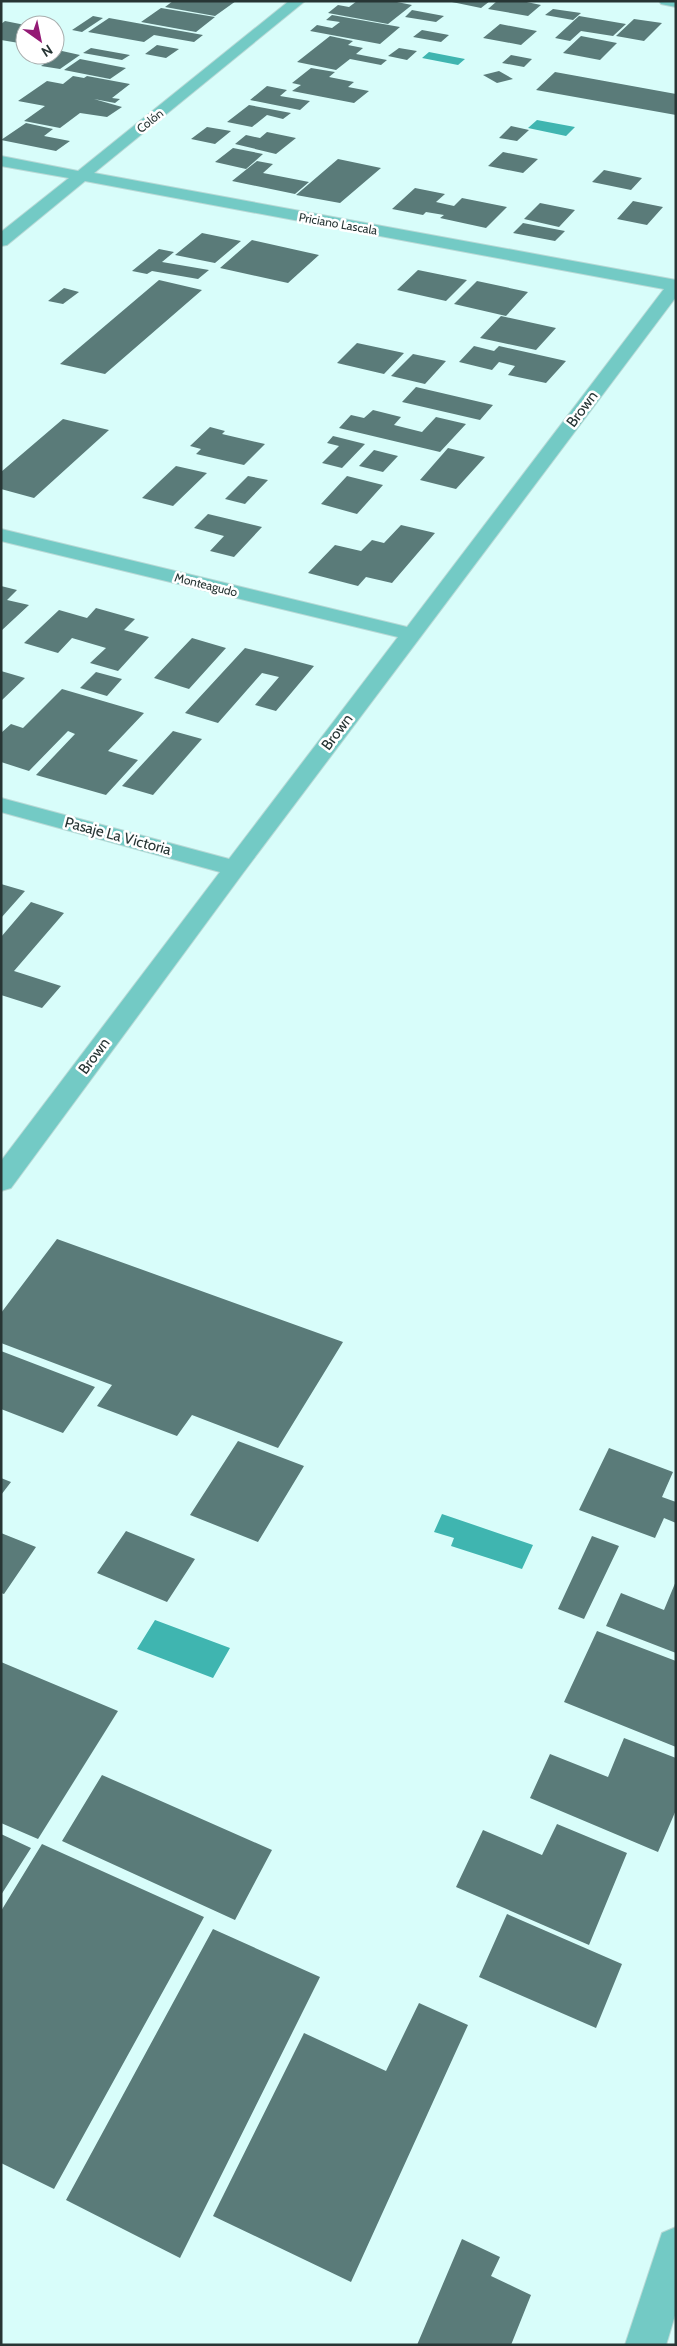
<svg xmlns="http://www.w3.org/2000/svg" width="677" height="2346" viewBox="0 0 677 2346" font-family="Cabin,sans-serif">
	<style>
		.water { fill: #3fb5b0 }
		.building { fill: #5a7b79 }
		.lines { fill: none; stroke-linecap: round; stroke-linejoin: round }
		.minor-casing { stroke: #b8d9d6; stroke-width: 2 }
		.minor { fill: #73cac5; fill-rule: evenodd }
		.labels { text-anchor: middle; stroke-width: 5; stroke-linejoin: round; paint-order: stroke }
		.far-street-label { font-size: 12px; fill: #273534; stroke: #fff }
		.street-label { font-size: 15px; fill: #273534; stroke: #fff }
	</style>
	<rect width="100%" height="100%" fill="#d8fdfa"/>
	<!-- water -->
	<path class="water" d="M 429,52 L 465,59 L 458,65 L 422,58 Z
		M 537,120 L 575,127 L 566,136 L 528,128 Z
		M 442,1514 L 533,1545 L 522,1569 L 451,1546 L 454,1538 L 434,1532 Z
		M 155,1620 L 230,1648 L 213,1678 L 137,1649 Z"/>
	<!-- building -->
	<path class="building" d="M 173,1 L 236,1 L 215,16 L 165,7 Z
		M 357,1 L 392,1 L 412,5 L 388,24 L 328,13 L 338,5 L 349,7 Z
		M 447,1 L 490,1 L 481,8 Z
		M 497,1 L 522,1 L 541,5 L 528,16 L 488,9 Z
		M 161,8 L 215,17 L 196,32 L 141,22 Z
		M 553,9 L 581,13 L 573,20 L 545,15 Z
		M 412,10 L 444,16 L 436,22 L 405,17 Z
		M 332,15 L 400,27 L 380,44 L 310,31 L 317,25 L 332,28 L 340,22 L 326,20 Z
		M 93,16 L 103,18 L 82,32 L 72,30 Z
		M 579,16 L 626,24 L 613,36 L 581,31 L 570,41 L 555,38 Z
		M 109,18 L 203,35 L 194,42 L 154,35 L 144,42 L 88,32 Z
		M 634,19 L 662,23 L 644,41 L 616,36 Z
		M 5,21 L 25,25 L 25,44 L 1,40 L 1,24 Z
		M 500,24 L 537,31 L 521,45 L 483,38 Z
		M 422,30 L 449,35 L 441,42 L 413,37 Z
		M 330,36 L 353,41 L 348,45 L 363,48 L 356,54 L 387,60 L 381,65 L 350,59 L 336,70 L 297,62 Z
		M 581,36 L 617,43 L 600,60 L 563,53 Z
		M 157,45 L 179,49 L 166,58 L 145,54 Z
		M 91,48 L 130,55 L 122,60 L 83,53 Z
		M 399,48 L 417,51 L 407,60 L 388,56 Z
		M 55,50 L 62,51 L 80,55 L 60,69 L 41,66 L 53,58 L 42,55 L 55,55 Z
		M 511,55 L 532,59 L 524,67 L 502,63 Z
		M 80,59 L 126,68 L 110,79 L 64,70 Z
		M 311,68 L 335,72 L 329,77 L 354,82 L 348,87 L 369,91 L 354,103 L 292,91 L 301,85 L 292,83 Z
		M 499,71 L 513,79 L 497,83 L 483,75 Z
		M 555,72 L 676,94 L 676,115 L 536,90 Z
		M 73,76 L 84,78 L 87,76 L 130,84 L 112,98 L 120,99 L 115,103 L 94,99 L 122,107 L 107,117 L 80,113 L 60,128 L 24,121 L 45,106 L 18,101 L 47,81 L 63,84 Z
		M 267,86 L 287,90 L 280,96 L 310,101 L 300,110 L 250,100 Z
		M 249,105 L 291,113 L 283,119 L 267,115 L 252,127 L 227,122 Z
		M 26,123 L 53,129 L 44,136 L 70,141 L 56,151 L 1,140 Z
		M 511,126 L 529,130 L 517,141 L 499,138 Z
		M 207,127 L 231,131 L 215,144 L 191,139 Z
		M 267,132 L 296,138 L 276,154 L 235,144 L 246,135 L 260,138 Z
		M 233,148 L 263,154 L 246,169 L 215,162 Z
		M 503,152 L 538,159 L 523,173 L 488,166 Z
		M 338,159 L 381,168 L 340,203 L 296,195 Z
		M 257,161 L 273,164 L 263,173 L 309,182 L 295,194 L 232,181 Z
		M 604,170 L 642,178 L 631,190 L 592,182 Z
		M 415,188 L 445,194 L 436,202 L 454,206 L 462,198 L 507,207 L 486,228 L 440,218 L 444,215 L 426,212 L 423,215 L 392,209 Z
		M 633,201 L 663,207 L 647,225 L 617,219 Z
		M 540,203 L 575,210 L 559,227 L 524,219 Z
		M 523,223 L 565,231 L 555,241 L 513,233 Z
		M 202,233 L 241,241 L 215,263 L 175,255 Z
		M 252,240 L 319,255 L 288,283 L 220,268 Z
		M 159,249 L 174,252 L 162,262 L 209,270 L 198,279 L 152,271 L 147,274 L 132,271 Z
		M 418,270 L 467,280 L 446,301 L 397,290 Z
		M 159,280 L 202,290 L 105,374 L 60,364 Z
		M 477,281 L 528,292 L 506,316 L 454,304 Z
		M 64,288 L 79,292 L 63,304 L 48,301 Z
		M 501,316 L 556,328 L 536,350 L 480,338 Z
		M 357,343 L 404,353 L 384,374 L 337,363 Z
		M 474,346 L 494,351 L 499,346 L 566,361 L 546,383 L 508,375 L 515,366 L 499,362 L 492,370 L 459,362 Z
		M 413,354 L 446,361 L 425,384 L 391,376 Z
		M 416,387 L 493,405 L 480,420 L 402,402 Z
		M 373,410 L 401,417 L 394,425 L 422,432 L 436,417 L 466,424 L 440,452 L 339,428 L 351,415 L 364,418 Z
		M 63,419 L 109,430 L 34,498 L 1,489 L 1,472 Z
		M 210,427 L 225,431 L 222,434 L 265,444 L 244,465 L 196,454 L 201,449 L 190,446 Z
		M 333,436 L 365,444 L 342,468 L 322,463 L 339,446 L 327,443 Z
		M 448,448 L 485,457 L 456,489 L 420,480 Z
		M 374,450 L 398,456 L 383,472 L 359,466 Z
		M 176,466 L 207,473 L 173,506 L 142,498 Z
		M 248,476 L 268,480 L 245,504 L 225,499 Z
		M 347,476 L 383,485 L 357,514 L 321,504 Z
		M 208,514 L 262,527 L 234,557 L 210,551 L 224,536 L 194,528 Z
		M 401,525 L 435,533 L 392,583 L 366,577 L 358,586 L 308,573 L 335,545 L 361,551 L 372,540 L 384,543 Z
		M 1,586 L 17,590 L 7,600 L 29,605 L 1,631 Z
		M 96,608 L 135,619 L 124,630 L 149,637 L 118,671 L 90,663 L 106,648 L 72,638 L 58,653 L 24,643 L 59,610 L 87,618 Z
		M 192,638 L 226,648 L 189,689 L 154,678 Z
		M 245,648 L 314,666 L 276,711 L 255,705 L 279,677 L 262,673 L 218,723 L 185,713 Z
		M 1,671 L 25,678 L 1,701 Z
		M 96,672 L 122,679 L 107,696 L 80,688 Z
		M 62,689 L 144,713 L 108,751 L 138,760 L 106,795 L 36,775 L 75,734 L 68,731 L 29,771 L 1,762 L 1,733 L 11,724 L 23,728 Z
		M 173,731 L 202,739 L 153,795 L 122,786 Z
		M 1,884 L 25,891 L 1,918 Z
		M 31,902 L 64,913 L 14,971 L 61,986 L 42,1008 L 1,995 L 1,937 Z
		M 57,1239 L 343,1342 L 278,1448 L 192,1415 L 177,1436 L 97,1406 L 112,1385 L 1,1343 L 1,1313 Z
		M 1,1351 L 95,1387 L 63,1433 L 1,1409 Z
		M 238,1441 L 304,1466 L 258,1542 L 190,1515 Z
		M 609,1448 L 673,1472 L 662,1497 L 676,1502 L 676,1523 L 664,1518 L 655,1538 L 579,1510 Z
		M 1,1478 L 11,1482 L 1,1495 Z
		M 126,1531 L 195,1559 L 167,1602 L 97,1573 Z
		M 1,1533 L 36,1547 L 4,1594 L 1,1593 Z
		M 592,1536 L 619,1546 L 584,1619 L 558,1609 Z
		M 676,1581 L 676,1653 L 606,1626 L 621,1593 L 664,1610 Z
		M 597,1631 L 676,1661 L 676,1747 L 564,1702 Z
		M 1,1662 L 118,1711 L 38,1839 L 1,1823 Z
		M 624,1738 L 676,1758 L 676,1810 L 658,1852 L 530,1798 L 550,1754 L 608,1777 Z
		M 102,1775 L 272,1850 L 235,1920 L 62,1841 Z
		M 557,1824 L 627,1853 L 589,1945 L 456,1887 L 483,1830 L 542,1855 Z
		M 1,1834 L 31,1848 L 1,1895 Z
		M 42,1844 L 204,1917 L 54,2189 L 1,2163 L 1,1911 Z
		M 507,1914 L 622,1964 L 596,2028 L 479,1977 Z
		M 213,1929 L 320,1977 L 180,2258 L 66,2200 Z
		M 419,2003 L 468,2025 L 351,2282 L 213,2216 L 304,2033 L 386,2071 Z
		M 462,2239 L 500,2257 L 491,2276 L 531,2295 L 511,2345 L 417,2345 Z"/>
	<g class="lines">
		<!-- minor casing -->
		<g class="minor-casing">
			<path id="minor" d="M 289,1 L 305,1 L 94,173 L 676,280 L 676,297 L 243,873 L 11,1188 L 1,1191 L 1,1161 L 220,872 L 1,812 L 1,798 L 229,859 L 398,637 L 1,541 L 1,529 L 407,627 L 664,289 L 85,181 L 7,245 L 1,246 L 1,232 L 69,178 L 1,166 L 1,156 L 78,171 Z
				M 659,1 L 676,1 L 676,7 L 661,4 Z
				M 676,2227 L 676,2312 L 666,2345 L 625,2345 L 662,2233 Z"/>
		</g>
		<!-- minor -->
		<use href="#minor" class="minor"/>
	</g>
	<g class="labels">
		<!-- far-street labels -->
		<g class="far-street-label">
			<text transform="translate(150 121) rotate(-39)" y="4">Colón</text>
			<text transform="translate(338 224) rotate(10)" y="4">Priciano Lascala</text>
			<text transform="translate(206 585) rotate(14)" y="4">Monteagudo</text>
		</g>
		<!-- street labels -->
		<g class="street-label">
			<text transform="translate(582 409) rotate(-53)" y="5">Brown</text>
			<text transform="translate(337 732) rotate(-53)" y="5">Brown</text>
			<text transform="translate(118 836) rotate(15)" y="5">Pasaje La Victoria</text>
			<text transform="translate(94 1056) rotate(-53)" y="5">Brown</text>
		</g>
	</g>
	<!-- border -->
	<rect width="677" height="2346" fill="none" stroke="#273534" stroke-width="5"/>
	<!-- north arrow -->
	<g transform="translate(40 40) rotate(147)"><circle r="24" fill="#ffffff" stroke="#a9aeae"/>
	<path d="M0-4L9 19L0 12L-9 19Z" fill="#941a75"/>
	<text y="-8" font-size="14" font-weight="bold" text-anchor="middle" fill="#273534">N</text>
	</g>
</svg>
